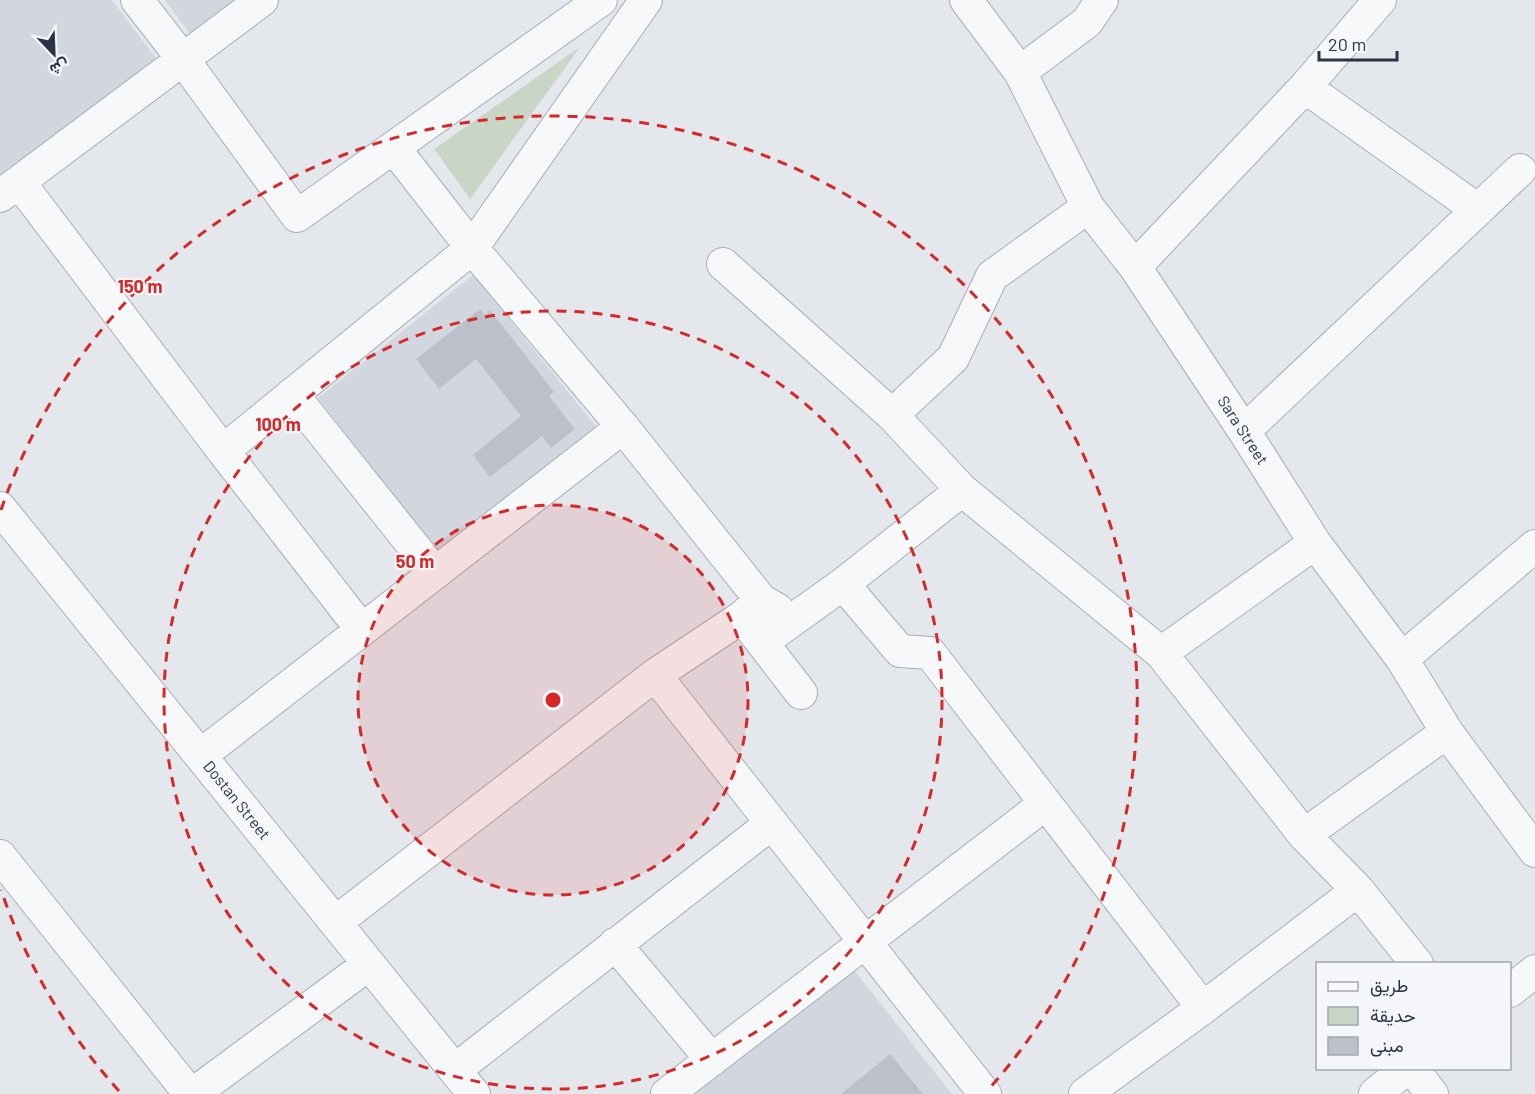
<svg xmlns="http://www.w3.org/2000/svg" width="1535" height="1094" viewBox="0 0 1535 1094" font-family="Barlow,Vazirmatn,sans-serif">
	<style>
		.built { fill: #d2d6de }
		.green { fill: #c9d6c5 }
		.building { fill: #bbc0ca }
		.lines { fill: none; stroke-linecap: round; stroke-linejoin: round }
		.street-casing { stroke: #a9aeb7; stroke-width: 34 }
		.street { stroke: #f7f8fa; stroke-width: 32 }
		.ring { fill: none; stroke: #d62828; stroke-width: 3; stroke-dasharray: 10 8 }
		.labels { text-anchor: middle; stroke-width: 4.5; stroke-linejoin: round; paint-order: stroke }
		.street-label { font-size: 16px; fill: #2b3445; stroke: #f4f6f9 }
		.centre { fill: #d62828; stroke: #f4f6f9; stroke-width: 3 }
		.ring-label { font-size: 18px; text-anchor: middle; font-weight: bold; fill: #d62828; stroke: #f4f6f9; stroke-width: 4.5; stroke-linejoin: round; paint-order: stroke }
	</style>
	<rect width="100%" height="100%" fill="#e4e7ec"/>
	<!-- built -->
	<path class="built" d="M 0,0 L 112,0 L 158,61 L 0,180 Z
		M 165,0 L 234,0 L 190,34 Z
		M 473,275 L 599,430 L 438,553 L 318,398 Z
		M 854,970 L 952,1094 L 695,1094 Z"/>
	<!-- green -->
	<path class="green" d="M 580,47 L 470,199 L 434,149 Z"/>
	<!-- building -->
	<path class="building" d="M 480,309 L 485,315 L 490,310 L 554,392 L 549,396 L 575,429 L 551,448 L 542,436 L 490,477 L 473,455 L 521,416 L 476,359 L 439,389 L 416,359 Z
		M 890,1054 L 923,1094 L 841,1094 Z"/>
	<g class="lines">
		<!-- street casing -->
		<g class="street-casing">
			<path id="street" d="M 137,0 L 182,58 L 297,216 L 601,0
				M 966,0 L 1020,72 L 1088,207 L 1135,267 L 1244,431 L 1315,543 L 1402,659 L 1447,732 L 1535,851
				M 1020,72 L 1087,22 L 1102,0
				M 1305,87 L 1478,210
				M 394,148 L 472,248 L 646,0
				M 19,182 L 223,451 L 472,248 L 623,427 L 761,600 L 778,610
				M 0,196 L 262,0
				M 723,264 L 892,415 L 962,490 L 843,584 L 762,642
				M 1135,267 L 1305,87 L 1380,0
				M 292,394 L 435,573
				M 892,415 L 953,358 L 992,276 L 1088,207
				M 1244,431 L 1520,170
				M 223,451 L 362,630
				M 962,490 L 1161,653 L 1315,543
				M 0,508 L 474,1094
				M 843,584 L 900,651 L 930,653 L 1203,1008
				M 750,627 L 801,693
				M 1161,653 L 1304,835 L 1358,890 L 1417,964
				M 1402,659 L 1535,546
				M 655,675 L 985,1094
				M 201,755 L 623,427
				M 1304,835 L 1447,732
				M 0,856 L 190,1094
				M 336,922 L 655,675 L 742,617 L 761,600
				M 615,944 L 712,1060
				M 1510,991 L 1535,971
				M 1412,1068 L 1432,1094
				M 455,1070 L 772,823
				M 193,1094 L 369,964
				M 667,1094 L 1045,804
				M 1085,1094 L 1203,1008 L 1358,890
				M 1375,1094 L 1407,1068"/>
		</g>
		<!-- street -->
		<use href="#street" class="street"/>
	</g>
	<!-- distance rings -->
	<circle cx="553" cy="700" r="195" fill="#d62828" fill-opacity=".12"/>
	<g class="ring">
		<circle cx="553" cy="700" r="195"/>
		<circle cx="553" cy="700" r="389"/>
		<path d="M119 1091A584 584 0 0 1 1 890M1 510A584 584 0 1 1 987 1091"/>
	</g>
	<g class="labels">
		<!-- street labels -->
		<g class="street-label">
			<text transform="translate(1243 430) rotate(57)" y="6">Sara Street</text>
			<text transform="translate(237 800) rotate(51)" y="6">Dostan Street</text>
		</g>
	</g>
	<circle cx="553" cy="700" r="9" class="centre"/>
	<g class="ring-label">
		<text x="140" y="293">150 m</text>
		<text x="278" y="431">100 m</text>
		<text x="415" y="568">50 m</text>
	</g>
	<!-- legend -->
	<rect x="1316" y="962" width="195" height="108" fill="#f4f6f9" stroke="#a4a8b1" stroke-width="1.5"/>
	<rect x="1328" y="982" width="30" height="9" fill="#f7f8fa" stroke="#a4a8b1" stroke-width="1.5"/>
	<text x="1370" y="992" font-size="18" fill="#2b3445">طريق</text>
	<rect x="1328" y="1007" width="30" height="18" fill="#c9d6c5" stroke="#a4a8b1" stroke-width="1.5"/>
	<text x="1370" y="1022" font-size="18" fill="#2b3445">حديقة</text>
	<rect x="1328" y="1037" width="30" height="18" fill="#bbc0ca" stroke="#a4a8b1" stroke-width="1.5"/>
	<text x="1370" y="1052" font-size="18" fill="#2b3445">مبنى</text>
	<!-- north arrow -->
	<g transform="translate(54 54) rotate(157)" stroke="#f4f6f9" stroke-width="4.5" paint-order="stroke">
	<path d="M0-4.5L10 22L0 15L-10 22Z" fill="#2b3445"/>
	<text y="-9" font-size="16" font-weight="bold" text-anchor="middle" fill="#2b3445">ش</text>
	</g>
	<!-- scale -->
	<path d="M1319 51v9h78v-9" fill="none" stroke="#2b3445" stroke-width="3"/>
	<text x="1328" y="51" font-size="18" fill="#2b3445" stroke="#f4f6f9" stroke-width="4.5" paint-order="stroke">20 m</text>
</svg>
